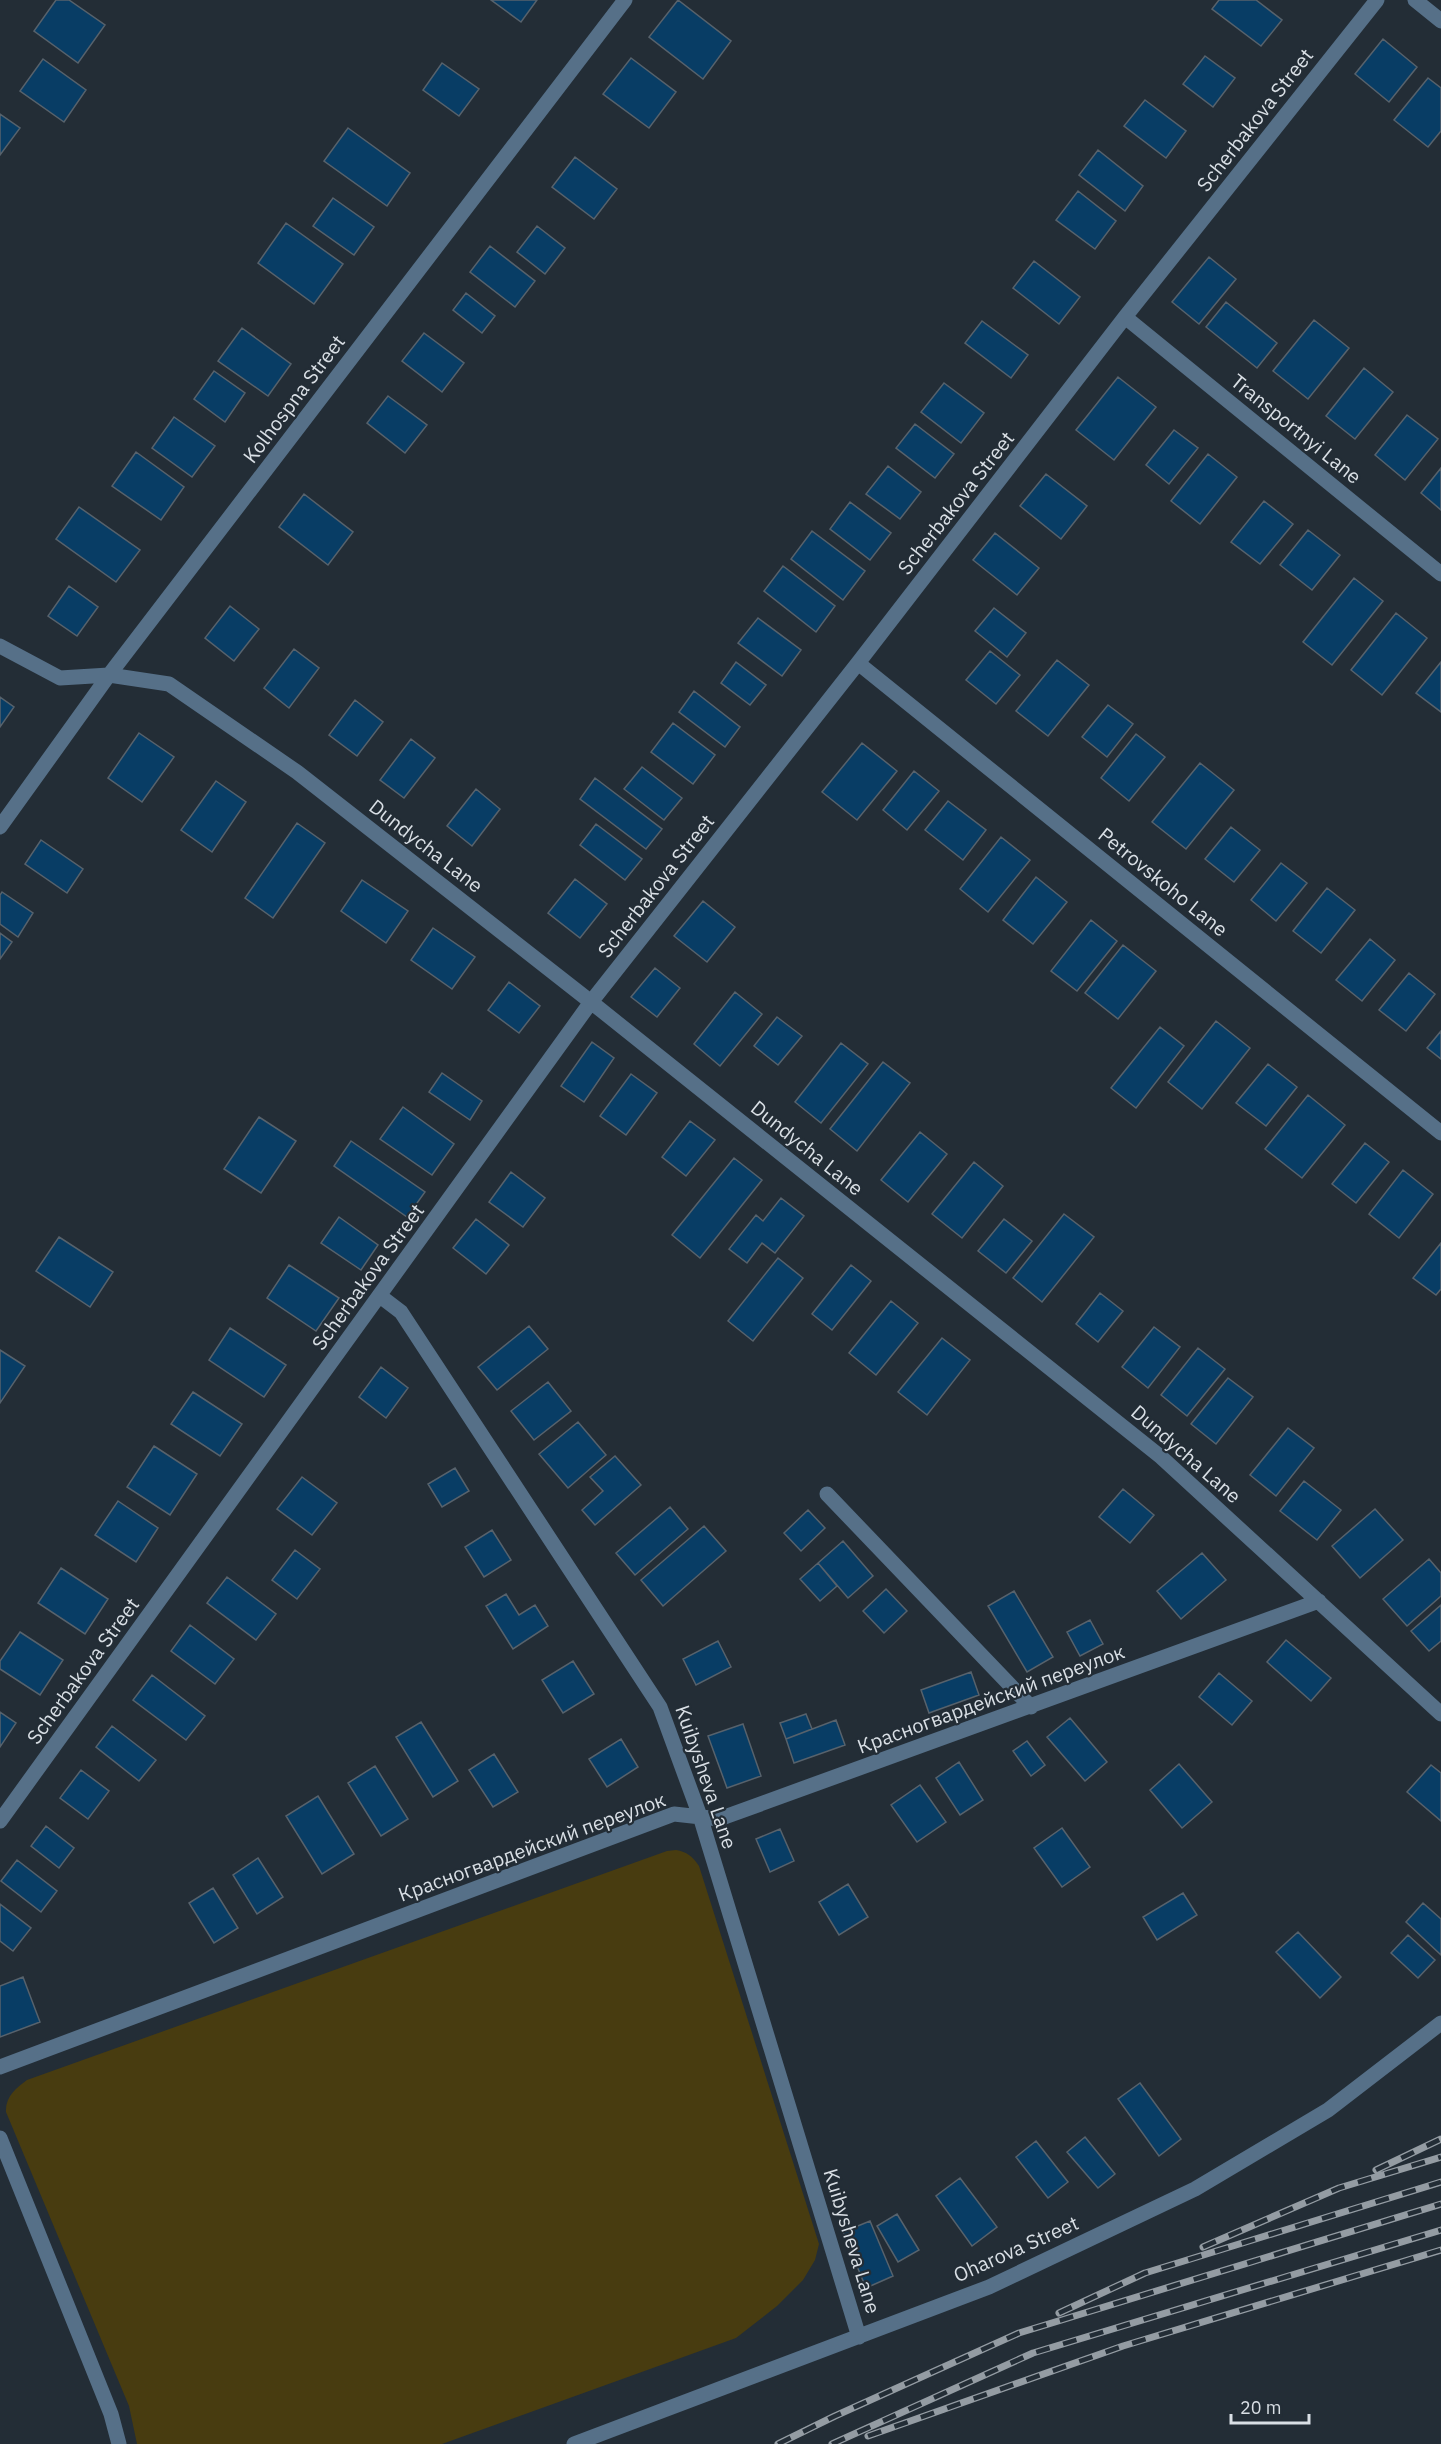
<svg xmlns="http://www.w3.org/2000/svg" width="1441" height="2444" viewBox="0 0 1441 2444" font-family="'IBM Plex Sans',sans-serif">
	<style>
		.green { fill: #483c10 }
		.building { fill: #083d65; stroke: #57626c; stroke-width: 1.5 }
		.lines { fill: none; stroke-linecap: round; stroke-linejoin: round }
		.minor { stroke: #567088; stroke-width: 15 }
		.rail-casing { stroke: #949ca3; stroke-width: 7 }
		.rail { stroke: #232d36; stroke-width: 4.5; stroke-dasharray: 14; stroke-linecap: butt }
		.labels { text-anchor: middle; stroke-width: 4.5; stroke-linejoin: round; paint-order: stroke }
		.street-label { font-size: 20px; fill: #d9dfe5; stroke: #232d36 }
	</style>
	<rect width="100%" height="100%" fill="#232d36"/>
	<!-- green -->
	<path class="green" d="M 676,1850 C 687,1852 692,1856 699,1866 L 819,2244 L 815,2260 L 803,2280 L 777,2306 L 736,2338 L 442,2444 L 137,2444 L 129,2406 L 6,2112 C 5,2097 16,2088 27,2080 L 667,1851 Z"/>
	<!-- building -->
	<path class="building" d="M 56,0 L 69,0 L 105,25 L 78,63 L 34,31 Z
		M 491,0 L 537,0 L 521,22 Z
		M 678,0 L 731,41 L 703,79 L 649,37 Z
		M 1219,0 L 1256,0 L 1282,20 L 1261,46 L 1212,9 Z
		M 1383,39 L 1417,67 L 1389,102 L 1355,74 Z
		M 1205,56 L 1235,78 L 1213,107 L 1183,84 Z
		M 631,58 L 676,92 L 649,128 L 603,94 Z
		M 43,59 L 86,90 L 64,122 L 20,91 Z
		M 442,63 L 479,89 L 459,116 L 423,90 Z
		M 1428,78 L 1441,88 L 1441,131 L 1428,147 L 1394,120 Z
		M 1145,100 L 1186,131 L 1166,158 L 1124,126 Z
		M 0,114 L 20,128 L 0,155 Z
		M 348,128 L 410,173 L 387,206 L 324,161 Z
		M 1098,150 L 1143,186 L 1125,211 L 1079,175 Z
		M 575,157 L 617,189 L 594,219 L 552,187 Z
		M 1078,191 L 1116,221 L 1095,249 L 1056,220 Z
		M 333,198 L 374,227 L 354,255 L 313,226 Z
		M 286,223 L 343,264 L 314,304 L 258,263 Z
		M 537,226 L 565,248 L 545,274 L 517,252 Z
		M 490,246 L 535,281 L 515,307 L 470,272 Z
		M 1209,257 L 1236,279 L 1199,324 L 1172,302 Z
		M 1034,261 L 1080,297 L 1059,324 L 1013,288 Z
		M 466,293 L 495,316 L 482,333 L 453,310 Z
		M 1226,302 L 1277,343 L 1257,368 L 1206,327 Z
		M 1314,320 L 1349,348 L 1308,399 L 1273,371 Z
		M 982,321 L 1028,355 L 1011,378 L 965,343 Z
		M 242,328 L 291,364 L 268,396 L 218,361 Z
		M 424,333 L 464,363 L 442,392 L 402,361 Z
		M 1364,368 L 1393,392 L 1355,439 L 1326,416 Z
		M 214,371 L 245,393 L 225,422 L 194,399 Z
		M 1118,377 L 1156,407 L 1114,460 L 1076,430 Z
		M 944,383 L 984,413 L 961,443 L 921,412 Z
		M 388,396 L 427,425 L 405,453 L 367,423 Z
		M 1407,415 L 1438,439 L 1405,480 L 1375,455 Z
		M 174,417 L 215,446 L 192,477 L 152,448 Z
		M 915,424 L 954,454 L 935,478 L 896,448 Z
		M 1174,430 L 1198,448 L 1169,484 L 1146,465 Z
		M 136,452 L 184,487 L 161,520 L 112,486 Z
		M 1208,454 L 1237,477 L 1200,524 L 1171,501 Z
		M 888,466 L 921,492 L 900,519 L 866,494 Z
		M 1441,468 L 1441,510 L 1421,493 Z
		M 1046,474 L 1087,506 L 1061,539 L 1020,506 Z
		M 304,494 L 353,532 L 328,565 L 279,527 Z
		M 1264,501 L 1293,524 L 1260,564 L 1231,542 Z
		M 850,502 L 891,533 L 870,560 L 830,529 Z
		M 79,507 L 140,550 L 116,582 L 56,539 Z
		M 1308,530 L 1340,555 L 1312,590 L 1280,565 Z
		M 812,531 L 865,571 L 843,600 L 791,559 Z
		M 995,533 L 1039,568 L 1017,595 L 973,560 Z
		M 783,566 L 835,606 L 816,632 L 764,591 Z
		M 1354,578 L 1383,601 L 1332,665 L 1303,642 Z
		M 69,586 L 98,607 L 77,636 L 48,616 Z
		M 230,606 L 259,629 L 234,661 L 205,638 Z
		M 994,608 L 1026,633 L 1007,657 L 975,631 Z
		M 1396,613 L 1427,638 L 1382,695 L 1351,670 Z
		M 758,618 L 801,650 L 782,676 L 738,643 Z
		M 294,649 L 319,668 L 289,708 L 264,688 Z
		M 990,651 L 1020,675 L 996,704 L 966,680 Z
		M 1057,660 L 1089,685 L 1048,736 L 1016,711 Z
		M 736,662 L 766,685 L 750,705 L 721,683 Z
		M 1441,662 L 1441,712 L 1416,693 Z
		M 694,691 L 740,727 L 725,747 L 679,712 Z
		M 0,697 L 14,707 L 0,727 Z
		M 355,700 L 383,722 L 357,756 L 329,735 Z
		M 1108,705 L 1133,724 L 1107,757 L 1082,737 Z
		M 673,723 L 715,755 L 693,784 L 651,752 Z
		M 139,733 L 174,757 L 142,802 L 108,778 Z
		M 1136,734 L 1165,757 L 1129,801 L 1101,778 Z
		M 411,739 L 435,758 L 404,798 L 380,780 Z
		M 862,743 L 897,771 L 857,820 L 822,792 Z
		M 1200,763 L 1234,790 L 1186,849 L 1152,822 Z
		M 642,767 L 682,798 L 664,820 L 624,789 Z
		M 914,771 L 939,791 L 907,830 L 883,810 Z
		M 595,778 L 662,829 L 646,849 L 580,799 Z
		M 216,781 L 246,802 L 212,852 L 181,830 Z
		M 476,789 L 500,809 L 472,846 L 447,826 Z
		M 948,801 L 986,830 L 963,860 L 925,830 Z
		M 297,823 L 325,843 L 273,918 L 245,898 Z
		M 596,824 L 642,859 L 625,880 L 580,845 Z
		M 1231,827 L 1260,850 L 1234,882 L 1205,859 Z
		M 1001,837 L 1030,860 L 988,912 L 960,889 Z
		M 41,840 L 83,869 L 67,893 L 25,864 Z
		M 1281,863 L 1307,883 L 1276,921 L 1251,900 Z
		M 1036,877 L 1067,902 L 1033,944 L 1003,920 Z
		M 575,879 L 607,904 L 580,938 L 548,913 Z
		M 362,880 L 408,911 L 386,943 L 341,911 Z
		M 1327,888 L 1355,910 L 1321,953 L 1293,931 Z
		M 2,892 L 33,913 L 18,937 L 0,924 L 0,895 Z
		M 703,901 L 735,927 L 707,962 L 674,936 Z
		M 1091,920 L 1117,941 L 1077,991 L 1051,971 Z
		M 433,928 L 475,957 L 452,989 L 411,960 Z
		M 0,933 L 12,942 L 0,959 Z
		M 1370,939 L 1395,960 L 1362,1001 L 1336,980 Z
		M 1123,945 L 1156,971 L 1118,1019 L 1085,993 Z
		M 655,968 L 680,988 L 657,1017 L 631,997 Z
		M 1409,973 L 1435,994 L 1406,1031 L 1379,1010 Z
		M 509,982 L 540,1006 L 519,1033 L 488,1010 Z
		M 735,992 L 762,1014 L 720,1066 L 694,1044 Z
		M 777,1017 L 802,1036 L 778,1065 L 754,1046 Z
		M 1216,1021 L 1250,1048 L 1202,1109 L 1168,1082 Z
		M 1160,1027 L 1184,1046 L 1136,1108 L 1111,1088 Z
		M 1441,1031 L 1441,1059 L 1427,1048 Z
		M 592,1042 L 614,1058 L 584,1102 L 561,1086 Z
		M 841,1043 L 868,1064 L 821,1123 L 795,1102 Z
		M 883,1062 L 910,1083 L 857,1151 L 830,1129 Z
		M 1268,1064 L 1297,1087 L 1266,1126 L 1236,1103 Z
		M 442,1073 L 482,1101 L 470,1120 L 429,1092 Z
		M 631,1074 L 657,1093 L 626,1135 L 600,1116 Z
		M 1308,1095 L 1345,1125 L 1302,1178 L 1265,1149 Z
		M 403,1107 L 454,1144 L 432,1175 L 380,1139 Z
		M 259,1117 L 296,1141 L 261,1193 L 224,1169 Z
		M 690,1121 L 715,1140 L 686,1176 L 662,1157 Z
		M 920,1132 L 947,1154 L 908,1202 L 881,1180 Z
		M 351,1141 L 425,1192 L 407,1217 L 334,1166 Z
		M 1365,1143 L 1389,1162 L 1356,1203 L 1332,1184 Z
		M 734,1158 L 762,1180 L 700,1258 L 672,1235 Z
		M 974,1162 L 1003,1186 L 962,1238 L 932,1214 Z
		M 1403,1170 L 1433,1194 L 1399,1238 L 1369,1214 Z
		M 511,1172 L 545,1198 L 523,1227 L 489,1202 Z
		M 781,1198 L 804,1216 L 775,1253 L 762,1243 L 747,1263 L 729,1249 L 756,1215 L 763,1221 Z
		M 1064,1214 L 1094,1237 L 1042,1302 L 1013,1278 Z
		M 339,1217 L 378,1245 L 361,1270 L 321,1243 Z
		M 476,1219 L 509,1245 L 486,1274 L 453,1248 Z
		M 1004,1219 L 1032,1241 L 1006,1273 L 978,1251 Z
		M 59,1237 L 113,1272 L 90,1307 L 36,1271 Z
		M 1441,1243 L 1441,1289 L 1436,1295 L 1413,1278 Z
		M 778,1258 L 803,1278 L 753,1341 L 728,1321 Z
		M 289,1265 L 339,1298 L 316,1331 L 267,1298 Z
		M 851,1265 L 871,1281 L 832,1330 L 812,1314 Z
		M 1100,1293 L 1123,1311 L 1098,1342 L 1076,1324 Z
		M 891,1301 L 918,1323 L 876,1375 L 849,1353 Z
		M 529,1326 L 548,1349 L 497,1390 L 478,1367 Z
		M 1154,1327 L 1180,1347 L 1148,1388 L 1122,1367 Z
		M 230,1328 L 286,1365 L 264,1397 L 209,1360 Z
		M 942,1338 L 970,1360 L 927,1415 L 898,1392 Z
		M 1198,1348 L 1225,1369 L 1187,1416 L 1161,1395 Z
		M 0,1350 L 25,1366 L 0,1403 Z
		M 381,1367 L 408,1388 L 386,1418 L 359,1397 Z
		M 1228,1378 L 1253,1397 L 1216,1444 L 1191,1424 Z
		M 548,1382 L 571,1411 L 534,1440 L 511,1411 Z
		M 193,1392 L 242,1424 L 220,1456 L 171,1424 Z
		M 578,1422 L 606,1455 L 568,1488 L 539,1454 Z
		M 1288,1428 L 1314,1448 L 1276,1496 L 1250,1475 Z
		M 154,1446 L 197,1474 L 170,1515 L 127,1487 Z
		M 615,1456 L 641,1485 L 595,1525 L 582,1510 L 603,1491 L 590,1477 Z
		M 455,1468 L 469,1491 L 442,1507 L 428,1484 Z
		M 302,1477 L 337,1503 L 312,1535 L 277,1509 Z
		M 1304,1481 L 1341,1510 L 1317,1540 L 1280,1511 Z
		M 1123,1489 L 1154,1515 L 1130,1543 L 1099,1517 Z
		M 118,1501 L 158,1528 L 136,1562 L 95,1535 Z
		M 670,1507 L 688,1529 L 635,1575 L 616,1553 Z
		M 1375,1509 L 1403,1540 L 1360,1578 L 1332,1546 Z
		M 808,1510 L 825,1528 L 801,1551 L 784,1533 Z
		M 704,1526 L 726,1551 L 663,1606 L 641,1580 Z
		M 492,1530 L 511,1560 L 484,1577 L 465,1547 Z
		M 843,1541 L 873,1576 L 848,1598 L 818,1563 Z
		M 295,1550 L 320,1569 L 297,1599 L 272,1580 Z
		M 1202,1553 L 1226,1580 L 1181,1619 L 1157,1591 Z
		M 1429,1559 L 1441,1573 L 1441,1596 L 1407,1626 L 1383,1599 Z
		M 818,1563 L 837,1586 L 820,1601 L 800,1579 Z
		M 61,1568 L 108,1599 L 85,1634 L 38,1603 Z
		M 227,1577 L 276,1614 L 256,1640 L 207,1603 Z
		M 886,1589 L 907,1611 L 884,1633 L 863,1611 Z
		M 1014,1591 L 1053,1657 L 1027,1672 L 988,1606 Z
		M 506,1594 L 519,1615 L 535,1605 L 548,1626 L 513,1649 L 486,1606 Z
		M 1441,1605 L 1441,1641 L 1429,1651 L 1411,1631 Z
		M 1090,1620 L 1103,1644 L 1080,1656 L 1067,1632 Z
		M 190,1625 L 234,1659 L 215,1684 L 171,1651 Z
		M 20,1632 L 63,1660 L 40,1695 L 0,1669 L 0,1661 Z
		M 1286,1640 L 1331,1678 L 1311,1701 L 1267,1662 Z
		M 718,1641 L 731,1667 L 696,1685 L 683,1659 Z
		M 573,1661 L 594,1694 L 563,1713 L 542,1680 Z
		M 971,1672 L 979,1695 L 929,1713 L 921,1690 Z
		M 1219,1673 L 1252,1701 L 1232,1725 L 1199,1697 Z
		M 152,1675 L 205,1716 L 186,1740 L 133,1700 Z
		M 0,1712 L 16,1723 L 0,1747 Z
		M 806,1714 L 812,1729 L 786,1739 L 780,1723 Z
		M 1070,1718 L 1107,1762 L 1085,1781 L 1047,1737 Z
		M 836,1720 L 845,1745 L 794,1763 L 786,1739 Z
		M 421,1722 L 458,1781 L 433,1797 L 396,1737 Z
		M 743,1724 L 761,1776 L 727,1788 L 708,1736 Z
		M 112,1726 L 156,1760 L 139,1781 L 96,1747 Z
		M 621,1739 L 638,1767 L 607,1787 L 589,1759 Z
		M 1027,1741 L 1045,1765 L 1031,1776 L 1013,1751 Z
		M 494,1754 L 518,1792 L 493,1807 L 469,1770 Z
		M 959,1762 L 983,1800 L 960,1815 L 936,1778 Z
		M 1179,1764 L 1212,1802 L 1182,1828 L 1150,1790 Z
		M 1431,1765 L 1441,1773 L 1441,1821 L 1407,1792 Z
		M 375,1766 L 408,1819 L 381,1836 L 348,1783 Z
		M 81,1770 L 109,1791 L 88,1819 L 60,1798 Z
		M 920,1785 L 946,1822 L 917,1842 L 891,1805 Z
		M 318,1796 L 354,1854 L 322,1874 L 286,1816 Z
		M 46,1826 L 74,1848 L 59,1868 L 31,1846 Z
		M 1062,1828 L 1090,1867 L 1062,1887 L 1034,1848 Z
		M 780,1829 L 794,1861 L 770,1872 L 756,1839 Z
		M 258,1858 L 283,1897 L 257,1914 L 233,1875 Z
		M 17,1860 L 57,1891 L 41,1912 L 1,1881 Z
		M 848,1884 L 868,1917 L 839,1935 L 819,1902 Z
		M 213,1888 L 238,1928 L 214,1943 L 189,1903 Z
		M 1183,1893 L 1197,1915 L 1157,1940 L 1143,1917 Z
		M 1423,1903 L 1441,1919 L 1441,1955 L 1406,1922 Z
		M 0,1904 L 31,1928 L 13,1951 L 0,1941 Z
		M 1298,1932 L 1341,1977 L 1320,1998 L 1276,1952 Z
		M 1408,1935 L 1435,1960 L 1418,1978 L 1391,1953 Z
		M 23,1977 L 40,2022 L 0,2037 L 0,1986 Z
		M 1140,2083 L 1181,2139 L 1159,2156 L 1118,2099 Z
		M 1085,2137 L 1115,2174 L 1098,2188 L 1067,2152 Z
		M 1036,2141 L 1068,2182 L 1048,2198 L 1016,2157 Z
		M 960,2178 L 997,2227 L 972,2246 L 936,2196 Z
		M 897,2214 L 919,2250 L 898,2262 L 877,2226 Z
		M 870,2221 L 893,2276 L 866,2288 L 843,2232 Z"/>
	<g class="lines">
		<!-- minor -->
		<path class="minor" d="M 1415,0 L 1441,21
			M 1125,317 L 1441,574
			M 0,646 L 60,678 L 109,675 L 169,684 L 297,772 L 591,1002 L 1161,1457 L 1441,1714
			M 858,663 L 1441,1133
			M 0,827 L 109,675 L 625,0
			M 380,1296 L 401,1312 L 660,1707 L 700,1816 L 859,2337
			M 827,1494 L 1031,1707
			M 0,1821 L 591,1002 L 858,663 L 1125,317 L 1377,0
			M 0,2067 L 674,1814 L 719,1819 L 1319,1601
			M 0,2138 L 111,2414 L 119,2444
			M 574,2444 L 989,2287 L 1195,2189 L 1328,2110 L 1441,2023"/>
		<!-- rail casing -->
		<g class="rail-casing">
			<path id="rail" d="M 1376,2170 L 1441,2139
				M 1203,2247 L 1339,2188 L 1441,2157
				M 1059,2313 L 1145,2273 L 1441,2182
				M 868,2436 L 1123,2346 L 1441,2250
				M 778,2444 L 835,2416 L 1019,2333 L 1441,2204
				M 832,2444 L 1033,2353 L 1441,2230"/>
		</g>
		<!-- rail -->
		<use href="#rail" class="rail"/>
	</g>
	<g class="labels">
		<!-- street labels -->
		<g class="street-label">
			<text transform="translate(1255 120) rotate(-52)" y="7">Scherbakova Street</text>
			<text transform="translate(294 399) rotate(-53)" y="7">Kolhospna Street</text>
			<text transform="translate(1296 429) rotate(39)" y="7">Transportnyi Lane</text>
			<text transform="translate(956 503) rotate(-52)" y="7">Scherbakova Street</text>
			<text transform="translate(426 846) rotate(38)" y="7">Dundycha Lane</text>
			<text transform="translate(1163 882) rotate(39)" y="7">Petrovskoho Lane</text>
			<text transform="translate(656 886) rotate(-52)" y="7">Scherbakova Street</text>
			<text transform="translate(807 1148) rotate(39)" y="7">Dundycha Lane</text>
			<text transform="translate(368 1277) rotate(-54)" y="7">Scherbakova Street</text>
			<text transform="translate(1186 1454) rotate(41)" y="7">Dundycha Lane</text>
			<text transform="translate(83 1671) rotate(-54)" y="7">Scherbakova Street</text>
			<text transform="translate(991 1699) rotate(-20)" y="7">Красногвардейский переулок</text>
			<text transform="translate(706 1777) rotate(71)" y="7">Kuibysheva Lane</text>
			<text transform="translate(532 1847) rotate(-20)" y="7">Красногвардейский переулок</text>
			<text transform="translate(852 2241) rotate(73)" y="7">Kuibysheva Lane</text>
			<text transform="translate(1016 2249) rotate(-24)" y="7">Oharova Street</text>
		</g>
	</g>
	<!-- scale -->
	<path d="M1231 2414v9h78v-9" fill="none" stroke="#d9dfe5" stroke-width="3"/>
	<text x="1240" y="2414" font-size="18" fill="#d9dfe5" stroke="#232d36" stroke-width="4.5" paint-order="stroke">20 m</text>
</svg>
